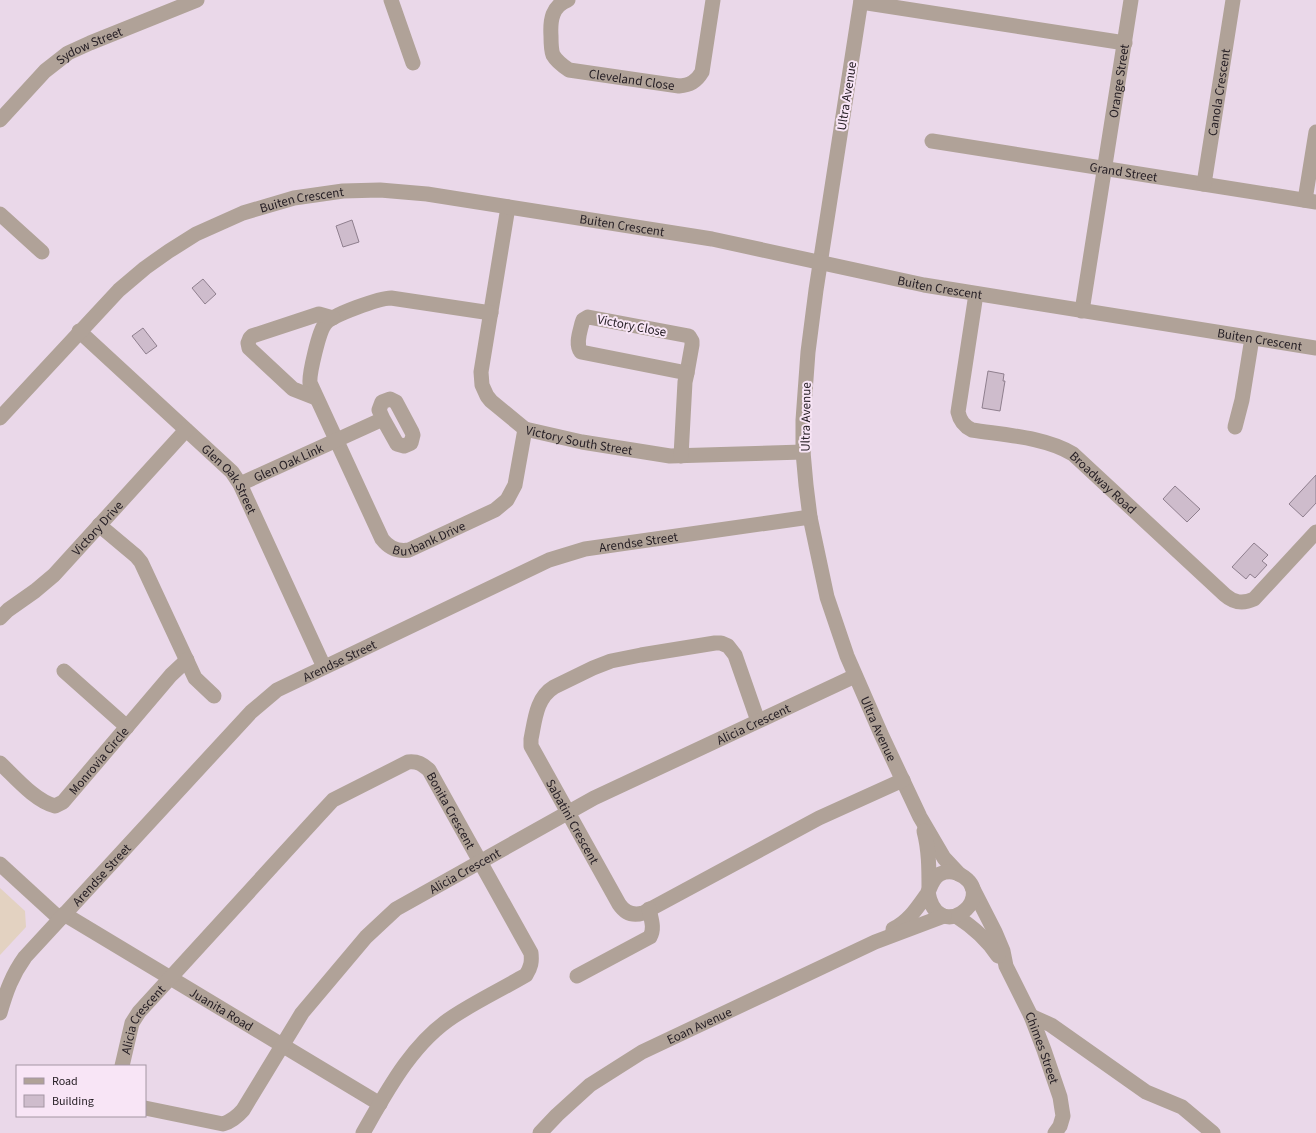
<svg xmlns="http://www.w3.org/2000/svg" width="1316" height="1133" viewBox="0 0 1316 1133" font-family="'Source Sans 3',sans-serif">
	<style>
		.education { fill: #e3d2c1 }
		.building { fill: #cebccc; stroke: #8f7f8e }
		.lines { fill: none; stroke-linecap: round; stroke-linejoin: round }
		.minor { stroke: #b0a298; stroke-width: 15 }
		.labels { text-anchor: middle; stroke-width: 4; stroke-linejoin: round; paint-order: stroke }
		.street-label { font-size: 13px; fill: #272026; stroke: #f8e5f6 }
	</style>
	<rect width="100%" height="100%" fill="#ead8e9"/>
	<!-- education -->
	<path class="education" d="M 0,888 L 25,911 L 26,927 L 0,955 Z"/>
	<!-- building -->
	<path class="building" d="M 352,220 L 359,242 L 343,247 L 336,226 Z
		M 203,279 L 216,294 L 205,304 L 192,288 Z
		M 143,328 L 157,346 L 146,354 L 132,336 Z
		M 988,371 L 1004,374 L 1003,381 L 1005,381 L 1000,411 L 982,408 Z
		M 1316,475 L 1316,503 L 1303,517 L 1289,504 Z
		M 1175,486 L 1200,509 L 1187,522 L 1163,499 Z
		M 1254,543 L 1268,555 L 1262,561 L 1267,565 L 1255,578 L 1250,574 L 1246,579 L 1232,567 Z"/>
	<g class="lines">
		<!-- minor -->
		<g class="minor">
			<path d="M 391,0 L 413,63"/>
			<path id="s1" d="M 568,0 C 552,6 550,20 551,36 C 551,42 551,50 553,55 C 557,62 563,66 569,70 L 679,86 C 690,85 696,82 702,72 L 713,0"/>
			<path id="s2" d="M 861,0 L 816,290 L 808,352 L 803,420 L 803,452 L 806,485 L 810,517 L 827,597 L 847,656 L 881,734 L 920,817 L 944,858 L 959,874"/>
			<path d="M 861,2 L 1125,43"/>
			<path id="s3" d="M 0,120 L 45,71 L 68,53 L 90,43 L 197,0"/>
			<path id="s4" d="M 932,141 L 1316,202"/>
			<path id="s5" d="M 1204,184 L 1233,0"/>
			<path d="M 1305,200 L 1316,132"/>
			<path id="s6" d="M 508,207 L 481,372 L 482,385 L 487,396 L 491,401 L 525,429 L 582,442 L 670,456 L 803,452"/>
			<path d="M 0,214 L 42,252"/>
			<path id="s7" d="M 976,294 L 958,412 C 960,421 964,426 972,430 C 1004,435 1045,437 1073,454 L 1225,595 C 1234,603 1243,604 1254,599 L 1316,532"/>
			<path id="s8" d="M 1082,311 L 1131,0"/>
			<path id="s9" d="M 491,313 L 391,298 C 380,298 331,315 325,324 C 319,331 309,374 310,383 L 382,539 C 389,548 398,552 409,550 L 495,510 L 507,500 L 515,485 L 525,429"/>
			<path d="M 588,317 L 689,336 L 692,341 L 692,345 L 687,373 L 581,352 C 575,344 580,332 582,323 L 583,320 Z"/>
			<path id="s10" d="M 79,331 L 232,472 L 240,484 L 324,667"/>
			<path d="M 316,398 L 293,389 L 249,348 L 248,343 L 250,338 L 252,336 L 319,314 L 333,318"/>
			<path id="s11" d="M 0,418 L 119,290 L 145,268 L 169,251 L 196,234 L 243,213 L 294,198 L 343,191 L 380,190 L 427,194 L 712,239 L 924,285 L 1316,348"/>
			<path d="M 1235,427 L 1242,400 L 1252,338"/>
			<path d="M 681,456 L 685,382 L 687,373"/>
			<path id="s12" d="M 240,484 L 383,419 L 397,444 L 404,446 L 411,443 L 413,435 L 412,432 L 396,402 L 390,399 L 382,402 L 379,410 L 383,419"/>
			<path d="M 99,525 L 136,556 L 141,562 L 195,678 L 214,696"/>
			<path id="s13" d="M 0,618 L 8,610 L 35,591 L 54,575 L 186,430"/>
			<path d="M 64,671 L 127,727"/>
			<path id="s14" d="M 758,721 L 735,655 L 728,646 L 721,643 L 715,643 L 641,655 L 611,661 L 593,668 L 554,687 C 536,698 535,720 531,739 L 531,746 L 619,904 C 625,913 633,916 643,913 L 819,818 L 903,780"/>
			<path id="s15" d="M 0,763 C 15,777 35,801 55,806 L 63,802 L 171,675 L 187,660"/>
			<path d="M 924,831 C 929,850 929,869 929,889"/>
			<path d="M 0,864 L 60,919"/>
			<path id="s16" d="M 972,887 L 995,932 L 1003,951 L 1006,966 L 1031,1016 L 1044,1050 L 1060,1097 L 1063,1116 L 1060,1126 L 1055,1133"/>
			<path id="s17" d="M 64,914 L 380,1104"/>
			<path d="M 956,916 C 973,927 987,939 998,956"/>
			<path d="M 893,929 C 909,921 917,908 927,894 C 931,887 932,878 940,874 C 948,870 957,872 964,877 C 996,900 937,945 928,892"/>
			<path d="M 577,976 L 650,937 C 655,928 651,919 649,909"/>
			<path id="s18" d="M 0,1013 C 6,992 12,975 25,957 L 251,712 L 277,690 L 549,560 L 585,549 L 810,517"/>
			<path d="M 1031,1016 L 1051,1025 L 1146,1092 L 1182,1107 L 1213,1133"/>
			<path id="s19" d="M 122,1066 L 132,1023 L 139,1012 L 320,814 L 333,800 L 408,762 C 418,761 422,764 429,770 L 531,953 C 532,962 531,967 526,975 C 502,989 477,1001 454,1016 C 412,1043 387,1091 363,1133"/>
			<path id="s20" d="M 145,1108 L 223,1124 C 232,1121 237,1117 243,1110 L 302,1013 L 366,937 L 396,909 L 594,798 L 855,676"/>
			<path id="s21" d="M 540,1133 L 557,1115 L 590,1085 L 642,1052 L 875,942 L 944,916"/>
		</g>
	</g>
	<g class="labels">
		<!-- street labels -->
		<g class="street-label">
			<text dy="5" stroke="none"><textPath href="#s3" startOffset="118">Sydow Street</textPath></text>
			<text dy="5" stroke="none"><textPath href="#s1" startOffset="148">Cleveland Close</textPath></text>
			<text dy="5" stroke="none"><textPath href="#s8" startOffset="233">Orange Street</textPath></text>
			<text dy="5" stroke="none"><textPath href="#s5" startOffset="93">Canola Crescent</textPath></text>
			<text transform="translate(846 96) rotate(-81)" y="5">Ultra Avenue</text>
			<text dy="5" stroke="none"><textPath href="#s4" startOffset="194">Grand Street</textPath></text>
			<text dy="5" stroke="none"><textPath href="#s11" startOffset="382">Buiten Crescent</textPath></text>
			<text dy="5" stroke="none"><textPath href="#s11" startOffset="706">Buiten Crescent</textPath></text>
			<text dy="5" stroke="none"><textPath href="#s11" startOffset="1030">Buiten Crescent</textPath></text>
			<text transform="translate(632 325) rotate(11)" y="5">Victory Close</text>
			<text dy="5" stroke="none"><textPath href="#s11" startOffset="1354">Buiten Crescent</textPath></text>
			<text transform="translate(805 417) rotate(-89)" y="5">Ultra Avenue</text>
			<text dy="5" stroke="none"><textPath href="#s6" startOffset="298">Victory South Street</textPath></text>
			<text dy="5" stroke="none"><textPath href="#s12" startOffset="53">Glen Oak Link</textPath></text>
			<text dy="5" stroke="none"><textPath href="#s10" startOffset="212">Glen Oak Street</textPath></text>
			<text dy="5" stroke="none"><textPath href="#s7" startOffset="289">Broadway Road</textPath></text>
			<text dy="5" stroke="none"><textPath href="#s13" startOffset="133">Victory Drive</textPath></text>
			<text dy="5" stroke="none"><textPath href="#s9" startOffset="459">Burbank Drive</textPath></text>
			<text dy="5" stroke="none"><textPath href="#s18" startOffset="822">Arendse Street</textPath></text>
			<text dy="5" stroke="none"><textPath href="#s18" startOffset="498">Arendse Street</textPath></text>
			<text dy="5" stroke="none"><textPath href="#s20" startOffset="761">Alicia Crescent</textPath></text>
			<text dy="5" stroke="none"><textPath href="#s2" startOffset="745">Ultra Avenue</textPath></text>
			<text dy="5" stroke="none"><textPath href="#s15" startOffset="134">Monrovia Circle</textPath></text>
			<text dy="5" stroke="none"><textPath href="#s19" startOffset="498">Bonita Crescent</textPath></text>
			<text dy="5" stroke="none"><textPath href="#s14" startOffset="415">Sabatini Crescent</textPath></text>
			<text dy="5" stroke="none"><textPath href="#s20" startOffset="437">Alicia Crescent</textPath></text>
			<text dy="5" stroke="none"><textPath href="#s18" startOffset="174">Arendse Street</textPath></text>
			<text dy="5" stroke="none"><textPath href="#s17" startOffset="184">Juanita Road</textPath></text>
			<text dy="5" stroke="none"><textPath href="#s19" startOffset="52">Alicia Crescent</textPath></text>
			<text dy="5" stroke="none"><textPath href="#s21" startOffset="194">Eoan Avenue</textPath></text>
			<text dy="5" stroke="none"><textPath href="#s16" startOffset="176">Chimes Street</textPath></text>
		</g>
	</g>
	<!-- legend -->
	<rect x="16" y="1065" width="130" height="52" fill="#f8e5f6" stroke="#a496a3"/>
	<rect x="24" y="1078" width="20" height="6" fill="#b0a298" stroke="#a496a3"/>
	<text x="52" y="1085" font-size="12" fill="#272026">Road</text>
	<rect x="24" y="1095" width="20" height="12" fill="#cebccc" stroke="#a496a3"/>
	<text x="52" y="1105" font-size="12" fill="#272026">Building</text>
</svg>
